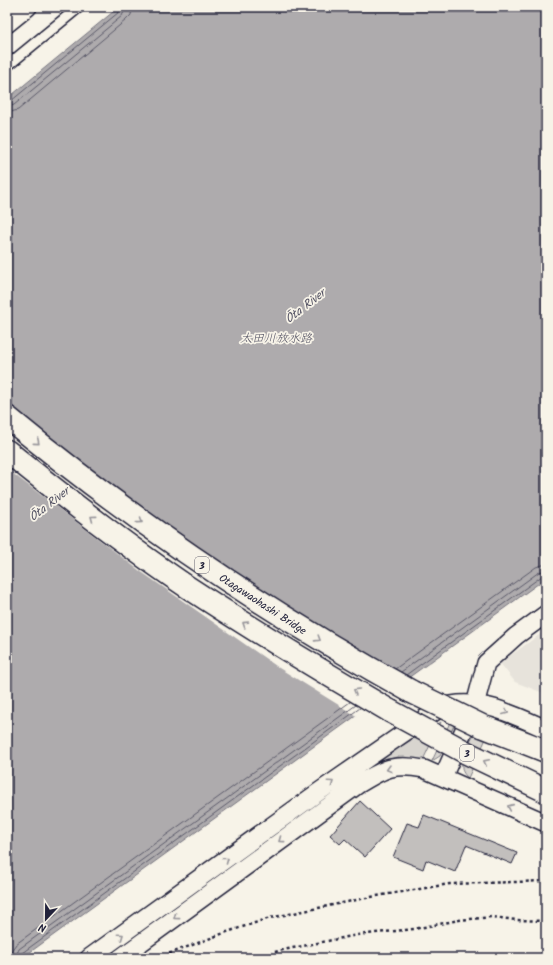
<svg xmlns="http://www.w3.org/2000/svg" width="553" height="965" viewBox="0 0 553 965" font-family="Kalam,'Klee One',sans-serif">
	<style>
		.built { fill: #e7e3db }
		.green { fill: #d8d5cf; stroke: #7d7c85 }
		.water { fill: #aeabad; stroke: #76747f }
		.pier { fill: #f7f3e8 }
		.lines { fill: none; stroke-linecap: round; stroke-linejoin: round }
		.shore { stroke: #5a5969; stroke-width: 1 }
		.building { fill: #c2bfbd; stroke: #22223b }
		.pedestrian-casing { stroke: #22223b; stroke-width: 13 }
		.tertiary-casing { stroke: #22223b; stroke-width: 20 }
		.motorway-casing { stroke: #22223b; stroke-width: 25 }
		.path { stroke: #22223b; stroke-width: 2.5; stroke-dasharray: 3 3; stroke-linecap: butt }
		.pedestrian { stroke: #f7f3e8; stroke-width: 10 }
		.tertiary { stroke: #f7f3e8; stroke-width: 17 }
		.motorway { stroke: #f7f3e8; stroke-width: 22 }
		.motorway-bridge-casing { stroke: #22223b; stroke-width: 25; stroke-linecap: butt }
		.motorway-bridge { stroke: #f7f3e8; stroke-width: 22 }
		.oneway { stroke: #97959a }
		.labels { text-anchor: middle; stroke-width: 3.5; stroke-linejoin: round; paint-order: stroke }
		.shield { fill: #f7f3e8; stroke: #62616f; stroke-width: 1 }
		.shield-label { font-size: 10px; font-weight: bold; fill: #22223b }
		.street-label { font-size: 11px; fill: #22223b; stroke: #f7f3e8 }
		.water-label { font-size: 12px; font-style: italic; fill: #535263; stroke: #f7f3e8 }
	</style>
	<rect width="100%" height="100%" fill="#f7f3e8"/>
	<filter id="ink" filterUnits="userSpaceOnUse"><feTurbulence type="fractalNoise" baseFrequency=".025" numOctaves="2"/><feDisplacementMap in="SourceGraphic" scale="8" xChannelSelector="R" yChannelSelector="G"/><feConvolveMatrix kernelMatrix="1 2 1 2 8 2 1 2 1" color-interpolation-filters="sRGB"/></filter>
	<g filter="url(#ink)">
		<!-- built -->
		<path class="built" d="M 546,630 L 546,694 L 515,682 L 500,663 Z"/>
		<!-- green -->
		<path class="green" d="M 459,714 L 440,756 L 432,761 L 452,718 Z
			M 485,719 L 495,719 L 468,778 C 465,775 462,772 462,767 C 460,754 477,728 485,719 Z
			M 441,722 L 423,760 L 398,757 L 373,763 Z"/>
		<!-- water -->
		<path class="water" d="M 119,7 L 546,7 L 546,578 L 22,958 L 7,958 L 7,99 Z"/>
		<!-- pier -->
		<path class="pier" d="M 7,409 L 211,564 L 404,683 L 358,717 L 279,668 L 140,571 L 7,469 Z"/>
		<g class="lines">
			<!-- shore -->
			<path class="shore" d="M 7,102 L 11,101 L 119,12 L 121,7
				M 7,107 L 14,105 L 122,16 L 126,7
				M 7,113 L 18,110 L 126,20 L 131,15 L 132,7
				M 395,669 L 536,567 L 546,564
				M 401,672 L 539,572 L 546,570
				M 406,675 L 542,576 L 546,575
				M 9,958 L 11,951 L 16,944 L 350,702
				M 15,958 L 19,949 L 356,705
				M 20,958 L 22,953 L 360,708"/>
		</g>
		<!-- building -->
		<path class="building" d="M 360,801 L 390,829 L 365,857 L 345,839 L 340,844 L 330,835 Z
			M 424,815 L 517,853 L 512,864 L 466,845 L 455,872 L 426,860 L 423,869 L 393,857 L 407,823 L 419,827 Z"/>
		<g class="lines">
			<!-- pedestrian casing -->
			<g class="pedestrian-casing">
				<path id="pedestrian" d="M 7,66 L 79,7"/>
			</g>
			<!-- tertiary casing -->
			<g class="tertiary-casing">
				<path id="tertiary" d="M 7,24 L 28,7
					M 443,777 L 475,705 L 486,663 L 516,636 L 546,614
					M 89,958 L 320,791 L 440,708 C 476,695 514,715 546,729
					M 120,958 L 359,784 C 385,768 394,763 424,769 L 546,823"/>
			</g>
			<!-- motorway casing -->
			<g class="motorway-casing">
				<path id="motorway" d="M 7,417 C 134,522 267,612 412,692
					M 7,451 C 65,498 124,544 186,586 C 253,630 321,671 390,711
					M 482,726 L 546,751"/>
			</g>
			<!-- path -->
			<path class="path" d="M 158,958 L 224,933 L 270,918 L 371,897 L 450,884 L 546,881
				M 258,958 L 278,951 L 357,935 L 414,929 L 459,920 L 492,917 L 516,920 L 546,921"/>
			<!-- pedestrian -->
			<use href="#pedestrian" class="pedestrian"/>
			<!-- tertiary -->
			<use href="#tertiary" class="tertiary"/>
			<!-- motorway -->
			<use href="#motorway" class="motorway"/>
			<!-- motorway-bridge casing -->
			<g class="motorway-bridge-casing">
				<path id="motorway-bridge" d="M 412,692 L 482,726
					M 390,711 L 467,753 L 546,791"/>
			</g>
			<!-- motorway-bridge -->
			<use href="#motorway-bridge" class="motorway-bridge"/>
		</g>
		<!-- one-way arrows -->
		<defs><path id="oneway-chevron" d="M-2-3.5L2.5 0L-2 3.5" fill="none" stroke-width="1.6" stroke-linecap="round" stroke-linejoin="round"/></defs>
		<g class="oneway">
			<use href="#oneway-chevron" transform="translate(37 442) rotate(40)"/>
			<use href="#oneway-chevron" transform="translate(93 518) rotate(-143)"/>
			<use href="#oneway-chevron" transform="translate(140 521) rotate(37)"/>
			<use href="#oneway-chevron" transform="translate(245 624) rotate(-147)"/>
			<use href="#oneway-chevron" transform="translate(318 639) rotate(32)"/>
			<use href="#oneway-chevron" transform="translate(356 691) rotate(-150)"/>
			<use href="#oneway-chevron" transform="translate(506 712) rotate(23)"/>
			<use href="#oneway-chevron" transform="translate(486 762) rotate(-154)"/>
			<use href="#oneway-chevron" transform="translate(389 769) rotate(165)"/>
			<use href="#oneway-chevron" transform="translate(331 783) rotate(-35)"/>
			<use href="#oneway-chevron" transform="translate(510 807) rotate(-156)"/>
			<use href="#oneway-chevron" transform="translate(281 840) rotate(144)"/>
			<use href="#oneway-chevron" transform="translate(226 860) rotate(-36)"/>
			<use href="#oneway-chevron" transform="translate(176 917) rotate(144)"/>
			<use href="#oneway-chevron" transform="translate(121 936) rotate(-35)"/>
		</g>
	</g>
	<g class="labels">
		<!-- shield labels -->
		<g class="shield">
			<rect x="195" y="557" width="14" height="16" rx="3"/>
			<rect x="460" y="745" width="14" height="16" rx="3"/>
		</g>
		<g class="shield-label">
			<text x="202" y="569">3</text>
			<text x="467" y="757">3</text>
		</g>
		<!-- street labels -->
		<g class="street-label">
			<text transform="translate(263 604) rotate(33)" y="4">Otagawaohashi Bridge</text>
		</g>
		<!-- water labels -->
		<g class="water-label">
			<text transform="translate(305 306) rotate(-38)" y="4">Ōta River</text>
			<text x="276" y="342">太田川放水路</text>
			<text transform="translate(49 504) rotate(-38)" y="4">Ōta River</text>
		</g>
	</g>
	<!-- margin -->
	<rect width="553" height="965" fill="none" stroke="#f7f3e8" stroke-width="24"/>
	<rect x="12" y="12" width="529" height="941" fill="none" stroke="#22223b" stroke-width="1.5" filter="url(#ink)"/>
	<!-- north arrow -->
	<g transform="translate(46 919) rotate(202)" stroke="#f7f3e8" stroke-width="3" paint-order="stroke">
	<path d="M0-3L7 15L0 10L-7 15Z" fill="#22223b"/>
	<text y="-6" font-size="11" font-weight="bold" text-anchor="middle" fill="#22223b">N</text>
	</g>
</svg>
